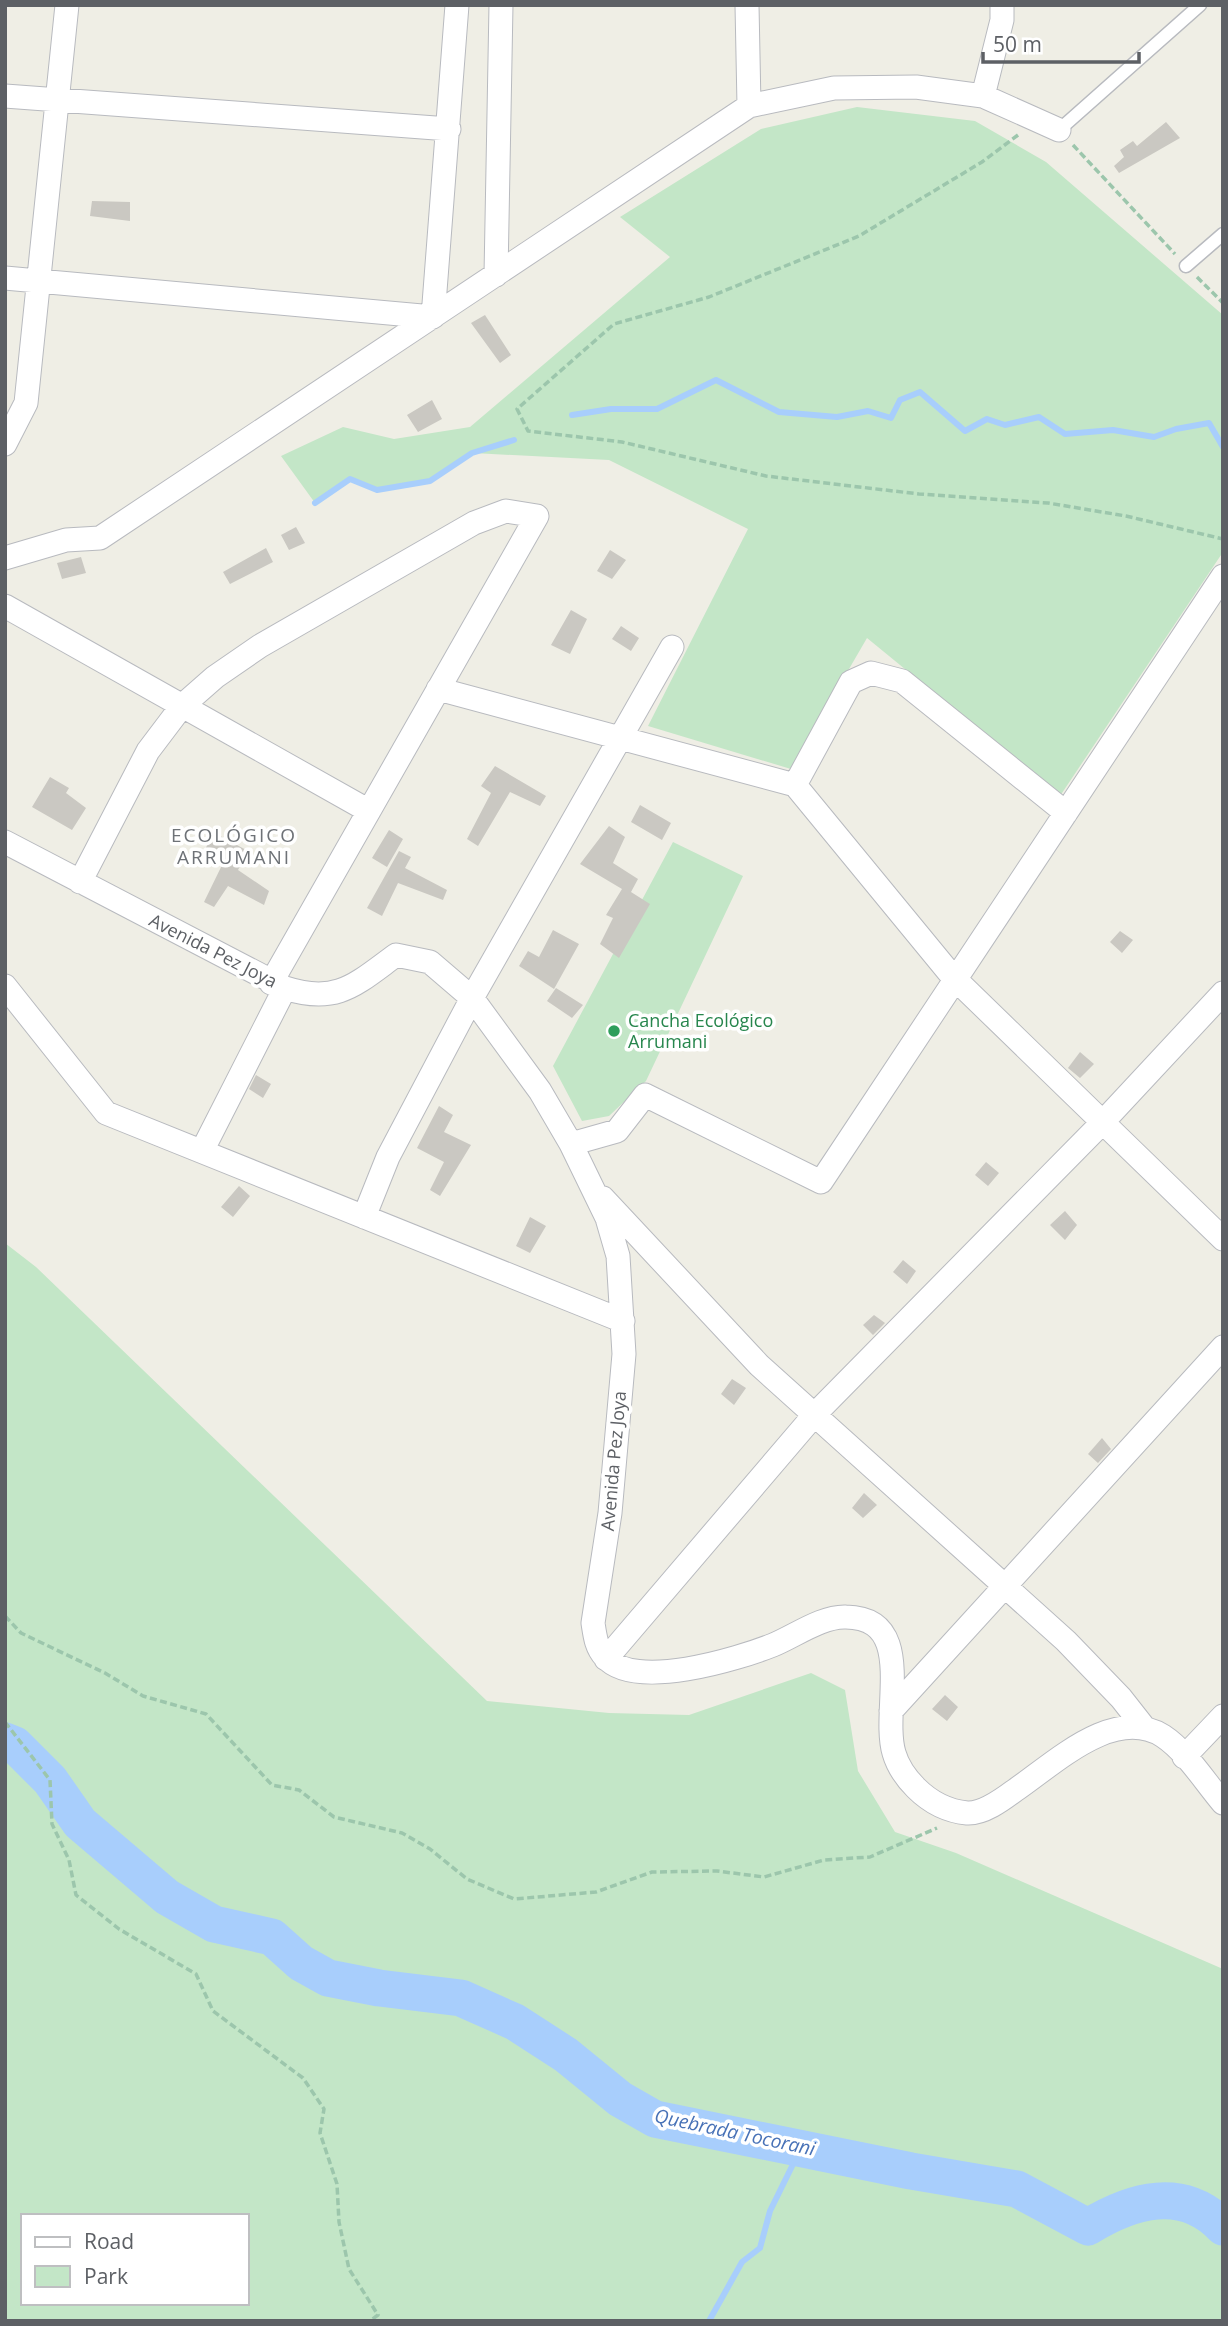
<svg xmlns="http://www.w3.org/2000/svg" width="1228" height="2326" viewBox="0 0 1228 2326" font-family="'Open Sans',sans-serif">
	<style>
		.green { fill: #c3e6c7; fill-rule: evenodd }
		.lines { fill: none; stroke-linecap: round; stroke-linejoin: round }
		.stream { stroke: #a8cefc; stroke-width: 6 }
		.river { stroke: #a8cefc; stroke-width: 37 }
		.building { fill: #cac8c2 }
		.service-casing { stroke: #b8babf; stroke-width: 15 }
		.minor-casing { stroke: #b8babf; stroke-width: 25 }
		.path { stroke: #9cc6ac; stroke-width: 3.5; stroke-dasharray: 7 3.5; stroke-linecap: butt }
		.service { stroke: #fff; stroke-width: 12 }
		.minor { stroke: #fff; stroke-width: 23 }
		.leisure-dot { fill: #2e9e5b; stroke: #fff; stroke-width: 2.5 }
		.labels { text-anchor: middle; stroke-width: 7; stroke-linejoin: round; paint-order: stroke }
		.street-label { font-size: 18px; fill: #5d6065; stroke: #fff }
		.leisure-label { font-size: 18px; fill: #27864d; stroke: #fff; text-anchor: start }
		.neighbourhood-label { font-size: 19px; letter-spacing: 2px; fill: #6e7277; stroke: #fff }
		.water-label { font-size: 19px; font-style: italic; fill: #4872b7; stroke: #fff }
	</style>
	<rect width="100%" height="100%" fill="#efeee5"/>
	<!-- green -->
	<path class="green" d="M 857,107 L 975,121 L 1046,162 L 1223,315 L 1223,552 L 1060,796 L 867,638 L 791,769 L 648,726 L 748,529 L 609,460 L 473,453 L 430,481 L 406,486 L 377,490 L 350,479 L 315,503 L 281,456 L 343,427 L 394,439 L 470,427 L 670,257 L 620,217 L 761,129 Z
		M 673,842 L 743,876 L 646,1081 L 609,1116 L 582,1121 L 553,1066 Z
		M 5,1243 L 36,1267 L 487,1701 L 609,1713 L 689,1715 L 811,1673 L 845,1690 L 858,1771 L 895,1832 L 956,1853 L 1223,1969 L 1223,2321 L 5,2321 ZM 23,2216 L 247,2216 L 247,2303 L 23,2303 Z"/>
	<g class="lines">
		<!-- stream -->
		<path class="stream" d="M 572,415 L 611,409 L 657,409 L 716,380 L 779,412 L 837,417 L 868,411 L 891,418 L 900,400 L 920,392 L 965,431 L 987,419 L 1005,425 L 1039,417 L 1065,434 L 1113,430 L 1154,437 L 1176,429 L 1209,423 L 1223,447
			M 315,503 L 350,479 L 377,490 L 430,481 L 472,453 L 514,440
			M 709,2321 L 742,2262 L 760,2248 L 770,2211 L 801,2148"/>
		<!-- river -->
		<path class="river" d="M 5,1741 L 15,1745 L 50,1780 L 80,1823 L 167,1897 L 214,1924 L 272,1937 L 301,1963 L 328,1978 L 379,1988 L 461,1998 L 515,2022 L 566,2055 L 620,2099 L 655,2119 L 911,2171 L 1017,2189 L 1088,2227 C 1132,2200 1183,2185 1223,2227"/>
	</g>
	<!-- building -->
	<path class="building" d="M 1166,122 L 1180,138 L 1119,173 L 1114,166 L 1124,157 L 1120,150 L 1133,141 L 1137,146 Z
		M 92,201 L 130,202 L 130,221 L 90,216 Z
		M 485,315 L 511,355 L 500,363 L 471,323 Z
		M 432,400 L 442,419 L 418,432 L 407,415 Z
		M 296,527 L 305,543 L 289,550 L 281,535 Z
		M 266,548 L 273,562 L 230,584 L 223,572 Z
		M 610,550 L 626,560 L 612,579 L 597,571 Z
		M 81,557 L 86,573 L 62,579 L 57,563 Z
		M 571,610 L 587,619 L 570,654 L 551,645 Z
		M 621,626 L 639,638 L 631,651 L 612,639 Z
		M 495,766 L 546,796 L 540,806 L 510,792 L 478,846 L 467,839 L 491,793 L 481,786 Z
		M 50,777 L 69,788 L 66,793 L 86,808 L 72,830 L 32,807 Z
		M 640,805 L 671,823 L 662,840 L 631,822 Z
		M 609,826 L 625,837 L 613,863 L 638,879 L 631,892 L 650,904 L 619,958 L 600,944 L 613,918 L 606,915 L 622,889 L 580,864 Z
		M 389,830 L 403,839 L 387,867 L 372,858 Z
		M 213,832 L 248,851 L 238,870 L 269,891 L 264,905 L 228,886 L 214,907 L 204,902 L 224,861 L 205,850 Z
		M 399,851 L 411,857 L 405,868 L 447,890 L 443,900 L 398,883 L 382,916 L 367,908 Z
		M 553,930 L 579,944 L 554,989 L 519,966 L 528,951 L 539,957 Z
		M 1120,931 L 1133,940 L 1122,953 L 1110,942 Z
		M 556,988 L 583,1005 L 572,1018 L 547,1001 Z
		M 1080,1052 L 1094,1064 L 1080,1078 L 1068,1068 Z
		M 256,1075 L 271,1084 L 263,1098 L 249,1089 Z
		M 439,1106 L 453,1115 L 444,1132 L 471,1145 L 440,1196 L 430,1190 L 444,1162 L 417,1148 Z
		M 986,1162 L 999,1173 L 988,1186 L 975,1175 Z
		M 239,1186 L 250,1196 L 233,1217 L 221,1207 Z
		M 1065,1211 L 1077,1225 L 1065,1240 L 1050,1225 Z
		M 530,1217 L 546,1226 L 530,1253 L 516,1246 Z
		M 903,1260 L 916,1271 L 907,1284 L 893,1272 Z
		M 874,1315 L 885,1323 L 873,1335 L 863,1325 Z
		M 732,1379 L 746,1388 L 734,1405 L 721,1394 Z
		M 1102,1438 L 1111,1449 L 1098,1463 L 1088,1454 Z
		M 864,1493 L 877,1505 L 863,1518 L 852,1508 Z
		M 945,1695 L 958,1707 L 947,1721 L 932,1709 Z"/>
	<g class="lines">
		<!-- service casing -->
		<g class="service-casing">
			<path id="service" d="M 1059,130 L 1200,5
				M 1186,266 L 1223,234"/>
		</g>
		<!-- minor casing -->
		<g class="minor-casing">
			<path id="minor" d="M 747,5 L 749,106
				M 5,96 L 449,129
				M 983,96 L 1002,20 L 1002,5
				M 496,275 L 501,5
				M 5,278 L 433,317 L 457,5
				M 5,444 L 26,403 L 67,5
				M 5,558 L 66,540 L 100,538 L 749,106 L 834,88 L 916,87 L 983,96 L 1059,130
				M 5,606 L 369,811
				M 438,689 L 795,785 L 952,976 L 1223,1239
				M 795,785 L 851,682 L 871,673 L 902,681 L 1066,813
				M 5,842 L 285,988 C 337,1005 356,984 396,955 L 430,962 L 472,998 L 540,1091 L 571,1144 L 607,1218 L 618,1256 L 624,1354 L 610,1513 L 593,1623 C 595,1636 596,1647 605,1657 C 634,1691 738,1659 773,1645 C 795,1636 822,1616 846,1617 C 918,1618 881,1709 894,1753 C 898,1767 906,1778 916,1788 C 930,1802 947,1811 967,1813 C 983,1814 1002,1800 1014,1791 C 1054,1764 1114,1705 1163,1736 C 1186,1751 1205,1782 1223,1803
				M 80,882 L 148,751 L 182,706 L 215,677 L 260,646 L 474,523 L 506,511 L 537,516 L 271,983
				M 5,986 L 106,1113 L 623,1321
				M 571,1144 L 617,1131 L 645,1095 L 821,1182 L 1223,576
				M 202,1151 L 285,988
				M 603,1198 L 759,1365 L 1066,1641 L 1121,1698 L 1143,1726
				M 364,1217 L 388,1157 L 472,998 L 672,647
				M 606,1659 L 816,1413 L 1101,1124 L 1223,993
				M 891,1711 L 1223,1347
				M 1184,1757 L 1223,1716"/>
		</g>
		<!-- path -->
		<path class="path" d="M 1018,135 L 982,162 L 859,236 L 709,297 L 614,324 L 517,409 L 528,431 L 622,442 L 766,476 L 919,494 L 1048,503 L 1126,516 L 1223,539
			M 1073,145 L 1175,254
			M 1197,277 L 1223,303
			M 5,1616 L 21,1633 L 105,1673 L 143,1696 L 206,1714 L 272,1785 L 299,1790 L 334,1817 L 402,1833 L 430,1849 L 467,1879 L 514,1899 L 596,1892 L 652,1872 L 717,1871 L 764,1877 L 824,1860 L 870,1857 L 937,1828
			M 5,1722 L 50,1780 L 52,1824 L 69,1860 L 76,1895 L 119,1929 L 196,1974 L 213,2011 L 303,2078 L 324,2109 L 320,2133 L 337,2184 L 339,2222 L 349,2269 L 378,2315 L 370,2321"/>
		<!-- service -->
		<use href="#service" class="service"/>
		<!-- minor -->
		<use href="#minor" class="minor"/>
	</g>
	<!-- markers -->
	<circle class="leisure-dot" cx="614" cy="1031" r="7"/>
	<g class="labels">
		<!-- street labels -->
		<g class="street-label">
			<text transform="translate(213 951) rotate(27)" y="6">Avenida Pez Joya</text>
			<text transform="translate(614 1461) rotate(-85)" y="6">Avenida Pez Joya</text>
		</g>
		<!-- leisure labels -->
		<g class="leisure-label">
			<text x="628" y="1027">Cancha Ecológico<tspan x="628" dy="21">Arrumani</tspan></text>
		</g>
		<!-- neighbourhood labels -->
		<g class="neighbourhood-label">
			<text x="234" y="842">ECOLÓGICO<tspan x="234" dy="22">ARRUMANI</tspan></text>
		</g>
		<!-- water labels -->
		<g class="water-label">
			<text transform="translate(735 2132) rotate(12)" y="7">Quebrada Tocorani</text>
		</g>
	</g>
	<!-- border -->
	<rect width="1228" height="2326" fill="none" stroke="#5d6065" stroke-width="14"/>
	<!-- legend -->
	<rect x="21" y="2214" width="228" height="91" fill="#ffffff" stroke="#bebfc1" stroke-width="2"/>
	<rect x="35" y="2237" width="35" height="10" fill="#ffffff" stroke="#bebfc1" stroke-width="2"/>
	<text x="84" y="2249" font-size="21" fill="#5d6065">Road</text>
	<rect x="35" y="2266" width="35" height="21" fill="#c3e6c7" stroke="#bebfc1" stroke-width="2"/>
	<text x="84" y="2284" font-size="21" fill="#5d6065">Park</text>
	<!-- scale -->
	<path d="M983 52v10h156v-10" fill="none" stroke="#5d6065" stroke-width="3.5"/>
	<text x="993" y="52" font-size="21" fill="#5d6065" stroke="#ffffff" stroke-width="5" paint-order="stroke">50 m</text>
</svg>
